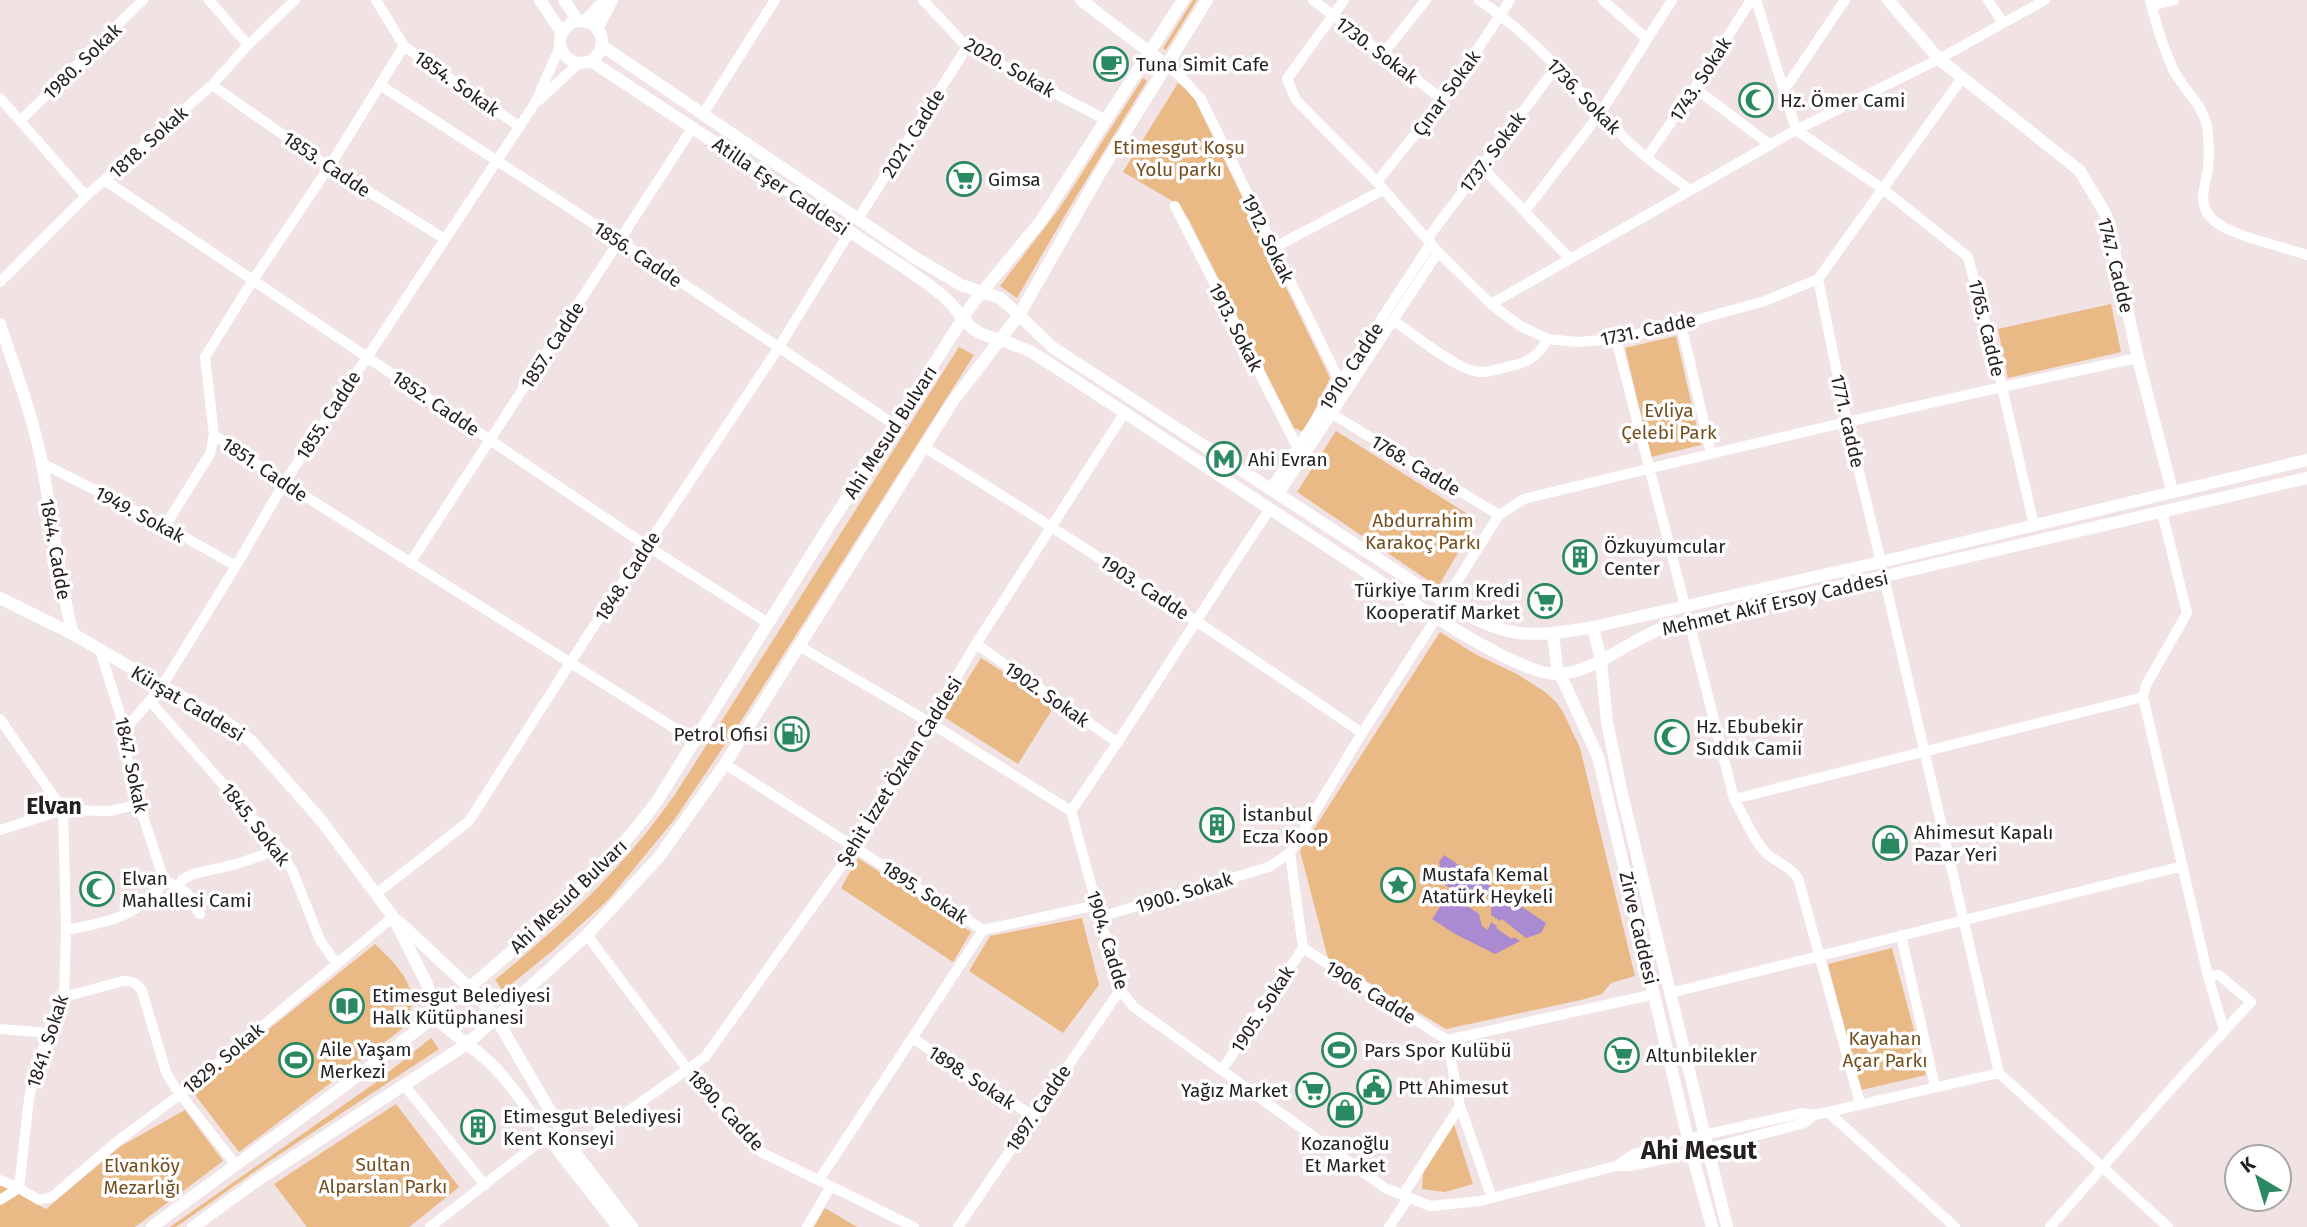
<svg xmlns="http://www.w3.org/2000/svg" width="2307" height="1227" viewBox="0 0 2307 1227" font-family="'Fira Sans',sans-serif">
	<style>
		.green { fill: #e9b986 }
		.water { fill: #aa8bd2 }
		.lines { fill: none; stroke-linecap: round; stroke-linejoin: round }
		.minor { stroke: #fff; stroke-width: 10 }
		.tertiary { stroke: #fff; stroke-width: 12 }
		.secondary { stroke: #fff; stroke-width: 12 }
		.labels { text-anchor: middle; stroke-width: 7; stroke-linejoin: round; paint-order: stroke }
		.street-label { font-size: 19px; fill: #252021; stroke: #fff }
		.poi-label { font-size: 19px; fill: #252021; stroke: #fff; text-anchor: start }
		.park-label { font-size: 19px; fill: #754e1e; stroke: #fff }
		.quarter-label { font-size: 23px; font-weight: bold; fill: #252021; stroke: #fff }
		.district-label { font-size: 26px; font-weight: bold; fill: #252021; stroke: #fff }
	</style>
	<rect width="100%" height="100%" fill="#f1e2e4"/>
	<!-- green -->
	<path class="green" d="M 1193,0 L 1197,0 L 1166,50 L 1163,48 Z
		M 1143,78 L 1147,81 L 1068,210 L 1017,298 L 1000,286 L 1059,209 Z
		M 1178,83 L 1192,94 L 1330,378 L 1304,432 L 1294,428 L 1189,220 L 1179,205 L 1123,172 Z
		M 2111,304 L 2121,352 L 2008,378 L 1998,329 Z
		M 1676,336 L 1701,445 L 1651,457 L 1625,348 Z
		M 959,347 L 974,355 L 743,718 L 674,820 L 609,899 L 552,951 L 503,991 L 495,980 C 566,921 622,870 676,793 Z
		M 1336,431 L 1477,520 L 1438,587 L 1297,492 Z
		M 1440,632 L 1475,654 L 1517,674 L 1545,692 L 1556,702 L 1563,712 L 1580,748 L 1635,976 L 1611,983 L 1602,994 L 1581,1000 L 1446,1029 L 1328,958 L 1300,851 Z
		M 981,658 L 1055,705 L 1018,764 L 944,717 Z
		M 858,858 L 971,932 L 953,962 L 841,888 Z
		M 1082,918 L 1099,985 L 1063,1033 L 969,971 L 990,936 Z
		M 375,944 C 392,961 415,980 411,1007 C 410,1014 405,1022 402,1029 L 239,1152 L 192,1091 Z
		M 1892,948 L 1926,1075 L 1861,1090 L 1828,964 Z
		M 431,1038 L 439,1049 L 268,1162 L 176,1227 L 170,1227 L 375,1083 Z
		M 396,1104 L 459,1187 L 409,1227 L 307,1227 L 274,1184 Z
		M 185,1110 L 223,1161 L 135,1227 L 0,1227 L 0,1184 L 46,1209 L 121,1146 Z
		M 1454,1124 L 1473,1184 L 1445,1192 L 1422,1189 L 1423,1171 Z
		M 825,1208 L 857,1227 L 814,1227 Z"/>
	<!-- water -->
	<path class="water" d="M 1444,855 L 1546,923 L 1541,933 L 1526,938 L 1502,919 L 1500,921 L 1491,915 L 1492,895 L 1476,899 L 1476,905 L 1444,884 L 1439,862 Z
		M 1445,891 L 1479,914 L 1482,926 L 1488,930 L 1491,922 L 1497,926 L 1496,928 L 1512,939 L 1514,937 L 1520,941 L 1495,954 L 1455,934 L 1432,919 L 1446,898 Z"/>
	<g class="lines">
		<!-- minor -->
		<path class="minor" d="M 209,0 L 248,45
			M 376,0 L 404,46 L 520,127
			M 923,0 L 967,47 L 1106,120
			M 1313,0 L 1443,100
			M 1344,0 L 1287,79 L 1296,100 L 1377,182 L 1438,252 L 1491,304 L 1520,326 L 1548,339 L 1578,342 L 1616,339 L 1681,324 L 1765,301 L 1818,279 L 1962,78
			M 1479,0 C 1538,39 1581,96 1631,144 C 1649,161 1670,175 1690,190
			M 1603,0 L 1647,39
			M 1756,0 L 1796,130 L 1883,189 L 1968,257 L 2002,387 L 2034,525
			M 1988,0 L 2003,23
			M 2150,0 C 2156,24 2163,48 2174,71 C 2184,90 2202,104 2207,126 C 2209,138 2209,156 2208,169 C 2205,187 2197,204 2212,219 C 2228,235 2284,247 2307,255
			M 2151,6 L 2174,0
			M 1382,55 L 1426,0
			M 1166,65 L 1182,78 L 1201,99 L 1340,382
			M 212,85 L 329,167 L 445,239
			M 380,85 L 573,210 L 895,425
			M 1695,88 L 1770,145
			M 1785,89 L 1845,0
			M 0,98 L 86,196
			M 538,101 L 579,63
			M 703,114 L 775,0
			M 20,121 L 143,0
			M 1647,157 L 1695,88 L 1751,0
			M 1481,166 L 1570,259
			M 106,181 L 647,546 L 768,623
			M 1377,182 L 1455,84 L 1510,0
			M 1175,206 L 1297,447
			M 1525,211 L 1601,112 L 1672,0
			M 858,219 L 967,47
			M 1427,239 L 1557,66
			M 1273,248 L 1383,190
			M 1818,279 L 1847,422 L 1881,562
			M 0,282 L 86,196 L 212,85 L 248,45 L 295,0
			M 1491,304 L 1796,130 L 1939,59 L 2045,0
			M 1393,320 C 1413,334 1456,369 1478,372 C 1488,373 1499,369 1510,366 C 1529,362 1538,356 1548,339
			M 1681,324 L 1711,453
			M 1616,339 L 1685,606
			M 1332,414 L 1499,515
			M 214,435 L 284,483 L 695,741
			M 924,447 C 1073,539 1218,634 1362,733
			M 42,463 L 165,526 L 236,566
			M 1271,488 L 1431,243
			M 1279,494 L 1438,252
			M 1270,509 C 1202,609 1140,712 1071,811 L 1120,990 L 1134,1007 L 1385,1188 L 1430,1206 L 1480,1201 L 1616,1166 L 1629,1166 L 1692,1153 L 1804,1123 L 1814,1115
			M 165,526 L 210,454 L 214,435 L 205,357 L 253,280 L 329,167 L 404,46
			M 410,563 L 693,127
			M 1884,577 L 1999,1073 L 2168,1227
			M 1444,602 L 1499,515 L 1524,499 C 1728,449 1932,401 2138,358
			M 1689,621 L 1734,799 L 2143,697 L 2146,685 L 2187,613 L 2162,512
			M 976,644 L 1118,743
			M 799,646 L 929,722 L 1071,811
			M 100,650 L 125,730 L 126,754 L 139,804 L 164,880
			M 2143,697 L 2208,976 L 2224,1030
			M 150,701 L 280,849 L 293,872 L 320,940 L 336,963
			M 0,719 L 63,810
			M 125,730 L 162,686 L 236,566 L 284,483 L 535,103 L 560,47
			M 725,764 L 983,930
			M 1734,799 C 1744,816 1753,840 1767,854 C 1777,863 1790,866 1798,878 L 1860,1103
			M 0,830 L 63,810 L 110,811 L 139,804
			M 1290,853 L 1303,948 L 1447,1040 L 1655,994
			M 164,880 L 187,893 L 200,914
			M 179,888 L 182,880 L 193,874 L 237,864 L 280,849
			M 376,894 L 469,821 L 592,629 L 779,347 L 849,233
			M 1100,917 L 1269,867 L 1290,853 L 1362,733 L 1437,617
			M 66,930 C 105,923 143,916 164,880
			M 587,935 L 688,1070 L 761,1152 L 914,1227
			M 1901,935 L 1935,1087
			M 1670,993 L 2183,866
			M 64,997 L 123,981 C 133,981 137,983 142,991 L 166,1072 L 176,1089 L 236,1165
			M 0,1029 L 49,1033
			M 912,1038 L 1033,1116
			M 1222,1070 L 1303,948
			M 404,1085 L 485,1185
			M 1460,1106 L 1492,1198
			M 1828,1112 L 1955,1227
			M 573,1150 L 705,1057 L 855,847 L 976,644 L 1125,412
			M 1616,1166 L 1634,1154 L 1704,1135 L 1802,1113 L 1814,1115 L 1828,1112 L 1999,1073
			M 0,1180 L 19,1188 L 39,1200 L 52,1197 L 115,1143 L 181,1094 L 393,917
			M 819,1180 L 983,930 L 1097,905
			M 1403,1195 L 1460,1106 L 1447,1040
			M 0,1200 L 19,1188 L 29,1099 L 36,1066 L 64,997 L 66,930 L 63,810
			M 430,1227 L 547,1136
			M 807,1227 L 831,1186
			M 958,1227 L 1120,990
			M 1389,1227 L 1409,1197
			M 2050,1227 L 2178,1081 L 2251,1002 L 2219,975 L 2208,976"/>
		<!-- tertiary -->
		<path class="tertiary" d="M 1081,0 L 1166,65
			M 1888,0 L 1939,59 L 2080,171 L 2106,215 L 2138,358 L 2172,491
			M 585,21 L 605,0
			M 597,29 L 612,0
			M 1019,315 L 1052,347 L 1444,602 C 1505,638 1525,639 1593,627 L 1881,562 L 2307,460
			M 1001,340 L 1030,351 C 1139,421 1246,494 1354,564 C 1393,589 1517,677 1559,674 C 1595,672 1631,639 1665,627 L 2307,478
			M 0,598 L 73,634
			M 496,1018 L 573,1150 L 632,1227
			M 467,1044 C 504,1070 522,1102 548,1137 C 571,1168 595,1197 618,1227"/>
		<!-- secondary -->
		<path class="secondary" d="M 540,0 L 562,33
			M 564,0 L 578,21
			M560 42a21 21 0 1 1 42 0a21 21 0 1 1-42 0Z
			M 601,45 L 914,257 L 961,285 L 1000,298 L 1019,315
			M 591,61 L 905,268 C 919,278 933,287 945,298 C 970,321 963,331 1001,340
			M 0,324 C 15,370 33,416 42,464 C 53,521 58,578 73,634 L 232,726 L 251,741 L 321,820 L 393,917 L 426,982 L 442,1024 L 467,1044
			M 1593,627 L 1601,660 L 1607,722 L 1622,794 L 1727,1227
			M 1553,634 L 1557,667 L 1598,757 L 1689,1143 L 1712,1227
			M 399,922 L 476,994 L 496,1018
			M 152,1227 C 258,1147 368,1073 470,987 C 537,930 604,874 657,801 L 831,523 L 973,303 L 1040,222 L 1183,0
			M 193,1227 L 258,1180 L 467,1044 L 587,935 L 659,857 L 725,764 L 953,401 L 1019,315 L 1103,168 L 1207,0"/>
	</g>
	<!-- icons -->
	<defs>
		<g id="cafe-ring" transform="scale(1.75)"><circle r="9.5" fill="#fff" stroke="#2b8961" stroke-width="1.5"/><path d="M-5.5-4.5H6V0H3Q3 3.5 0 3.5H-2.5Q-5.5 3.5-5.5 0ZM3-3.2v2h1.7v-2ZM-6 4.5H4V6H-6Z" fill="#2b8961"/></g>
		<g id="mosque-ring" transform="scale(1.75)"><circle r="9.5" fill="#fff" stroke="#2b8961" stroke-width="1.5"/><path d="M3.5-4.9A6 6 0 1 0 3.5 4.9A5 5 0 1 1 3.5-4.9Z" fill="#2b8961"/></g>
		<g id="supermarket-ring" transform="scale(1.75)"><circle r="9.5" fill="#fff" stroke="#2b8961" stroke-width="1.5"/><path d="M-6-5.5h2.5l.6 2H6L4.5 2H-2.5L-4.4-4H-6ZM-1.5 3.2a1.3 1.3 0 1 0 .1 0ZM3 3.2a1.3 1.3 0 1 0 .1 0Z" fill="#2b8961"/></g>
		<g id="metro-ring" transform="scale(1.75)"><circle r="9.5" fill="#fff" stroke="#2b8961" stroke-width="1.5"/><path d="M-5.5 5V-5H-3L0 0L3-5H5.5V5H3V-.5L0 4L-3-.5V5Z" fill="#2b8961"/></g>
		<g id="building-ring" transform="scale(1.75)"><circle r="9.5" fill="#fff" stroke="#2b8961" stroke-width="1.5"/><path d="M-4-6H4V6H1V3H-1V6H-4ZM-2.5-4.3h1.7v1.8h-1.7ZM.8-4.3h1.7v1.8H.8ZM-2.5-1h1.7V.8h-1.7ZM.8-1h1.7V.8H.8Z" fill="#2b8961"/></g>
		<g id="fuel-ring" transform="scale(1.75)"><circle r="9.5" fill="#fff" stroke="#2b8961" stroke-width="1.5"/><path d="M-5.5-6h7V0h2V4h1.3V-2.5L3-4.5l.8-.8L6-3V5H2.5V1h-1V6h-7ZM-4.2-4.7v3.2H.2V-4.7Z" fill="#2b8961"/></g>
		<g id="shop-ring" transform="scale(1.75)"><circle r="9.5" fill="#fff" stroke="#2b8961" stroke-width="1.5"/><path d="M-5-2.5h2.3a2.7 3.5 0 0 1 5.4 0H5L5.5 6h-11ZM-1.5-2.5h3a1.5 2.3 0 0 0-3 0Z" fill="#2b8961"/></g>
		<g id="sight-ring" transform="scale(1.75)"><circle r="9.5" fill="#fff" stroke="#2b8961" stroke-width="1.5"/><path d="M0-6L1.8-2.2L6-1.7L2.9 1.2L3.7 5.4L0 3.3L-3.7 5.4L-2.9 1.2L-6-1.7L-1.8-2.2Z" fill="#2b8961"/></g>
		<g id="library-ring" transform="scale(1.75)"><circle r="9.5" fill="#fff" stroke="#2b8961" stroke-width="1.5"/><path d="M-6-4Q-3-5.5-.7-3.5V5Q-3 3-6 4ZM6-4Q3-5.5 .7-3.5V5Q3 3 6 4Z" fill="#2b8961"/></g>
		<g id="stadium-ring" transform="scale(1.75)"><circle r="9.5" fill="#fff" stroke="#2b8961" stroke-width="1.5"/><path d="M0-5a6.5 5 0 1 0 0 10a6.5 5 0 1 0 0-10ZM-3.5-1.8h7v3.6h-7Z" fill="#2b8961"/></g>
		<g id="civic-ring" transform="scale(1.75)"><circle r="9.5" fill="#fff" stroke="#2b8961" stroke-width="1.5"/><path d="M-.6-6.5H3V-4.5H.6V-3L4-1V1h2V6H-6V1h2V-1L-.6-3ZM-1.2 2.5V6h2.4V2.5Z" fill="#2b8961"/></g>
	</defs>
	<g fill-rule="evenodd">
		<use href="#cafe-ring" x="1111" y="64"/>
		<use href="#mosque-ring" x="1756" y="100"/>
		<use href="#supermarket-ring" x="964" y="179"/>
		<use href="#metro-ring" x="1224" y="459"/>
		<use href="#building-ring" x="1580" y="557"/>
		<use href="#supermarket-ring" x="1545" y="601"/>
		<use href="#fuel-ring" x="792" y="734"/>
		<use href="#mosque-ring" x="1672" y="737"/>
		<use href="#building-ring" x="1217" y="825"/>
		<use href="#shop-ring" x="1890" y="843"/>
		<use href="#sight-ring" x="1398" y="885"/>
		<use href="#mosque-ring" x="97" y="889"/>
		<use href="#library-ring" x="347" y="1006"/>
		<use href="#stadium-ring" x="1339" y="1050"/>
		<use href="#supermarket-ring" x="1622" y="1055"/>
		<use href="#stadium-ring" x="296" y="1060"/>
		<use href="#civic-ring" x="1374" y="1087"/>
		<use href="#supermarket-ring" x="1313" y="1090"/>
		<use href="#shop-ring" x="1345" y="1110"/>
		<use href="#building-ring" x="478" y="1127"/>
	</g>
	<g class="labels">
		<!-- street labels -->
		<g class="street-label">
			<text transform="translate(1377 50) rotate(37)" y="7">1730. Sokak</text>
			<text transform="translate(82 61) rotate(-44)" y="7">1980. Sokak</text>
			<text transform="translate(1010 67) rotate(30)" y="7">2020. Sokak</text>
			<text transform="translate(1700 79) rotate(-57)" y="7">1743. Sokak</text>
			<text transform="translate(457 83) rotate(35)" y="7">1854. Sokak</text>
			<text transform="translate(1446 93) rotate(-54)" y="7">Çınar Sokak</text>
			<text transform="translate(1584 96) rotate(46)" y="7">1736. Sokak</text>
			<text transform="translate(913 133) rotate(-58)" y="7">2021. Cadde</text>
			<text transform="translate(148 142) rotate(-42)" y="7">1818. Sokak</text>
			<text transform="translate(1492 152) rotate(-53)" y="7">1737. Sokak</text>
			<text transform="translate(327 164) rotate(34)" y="7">1853. Cadde</text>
			<text transform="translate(781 186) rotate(34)" y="7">Atilla Eşer Caddesi</text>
			<text transform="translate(1268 238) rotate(64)" y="7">1912. Sokak</text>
			<text transform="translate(638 254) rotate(34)" y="7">1856. Cadde</text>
			<text transform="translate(2116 265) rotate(76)" y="7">1747. Cadde</text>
			<text transform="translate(1236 327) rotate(63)" y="7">1913. Sokak</text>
			<text transform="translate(1987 328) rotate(76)" y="7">1765. Cadde</text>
			<text transform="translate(1648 329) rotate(-12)" y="7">1731. Cadde</text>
			<text transform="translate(552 345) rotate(-57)" y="7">1857. Cadde</text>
			<text transform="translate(1351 366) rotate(-57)" y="7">1910. Cadde</text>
			<text transform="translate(436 403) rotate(34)" y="7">1852. Cadde</text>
			<text transform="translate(328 415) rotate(-57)" y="7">1855. Cadde</text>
			<text transform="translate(1848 421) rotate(77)" y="7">1771. cadde</text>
			<text transform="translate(890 432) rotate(-57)" y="7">Ahi Mesud Bulvarı</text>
			<text transform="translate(1416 465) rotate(31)" y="7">1768. Cadde</text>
			<text transform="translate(265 469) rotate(34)" y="7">1851. Cadde</text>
			<text transform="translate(140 514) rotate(28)" y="7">1949. Sokak</text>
			<text transform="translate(56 549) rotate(80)" y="7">1844. Cadde</text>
			<text transform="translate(627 576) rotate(-57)" y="7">1848. Cadde</text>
			<text transform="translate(1145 587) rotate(33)" y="7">1903. Cadde</text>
			<text transform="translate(1775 603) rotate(-13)" y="7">Mehmet Akif Ersoy Caddesi</text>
			<text transform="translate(1047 694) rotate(35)" y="7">1902. Sokak</text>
			<text transform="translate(188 703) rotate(31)" y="7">Kürşat Caddesi</text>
			<text transform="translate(132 765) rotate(78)" y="7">1847. Sokak</text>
			<text transform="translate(899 771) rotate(-58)" y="7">Şehit İzzet Özkan Caddesi</text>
			<text transform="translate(256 824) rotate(52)" y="7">1845. Sokak</text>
			<text transform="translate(925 892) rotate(33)" y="7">1895. Sokak</text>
			<text transform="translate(1184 892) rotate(-17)" y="7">1900. Sokak</text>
			<text transform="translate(568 896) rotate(-44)" y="7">Ahi Mesud Bulvarı</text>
			<text transform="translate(1639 928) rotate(77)" y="7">Zirve Caddesi</text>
			<text transform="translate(1108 940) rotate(73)" y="7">1904. Cadde</text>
			<text transform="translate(1371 992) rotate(32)" y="7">1906. Cadde</text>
			<text transform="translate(1262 1009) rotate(-57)" y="7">1905. Sokak</text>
			<text transform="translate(47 1041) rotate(-72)" y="7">1841. Sokak</text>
			<text transform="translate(223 1058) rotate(-40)" y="7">1829. Sokak</text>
			<text transform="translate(972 1077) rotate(33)" y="7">1898. Sokak</text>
			<text transform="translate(1038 1108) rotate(-56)" y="7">1897. Cadde</text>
			<text transform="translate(726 1110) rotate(47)" y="7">1890. Cadde</text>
		</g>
		<!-- poi labels -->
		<g class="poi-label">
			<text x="1136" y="71">Tuna Simit Cafe</text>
			<text x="1780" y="107">Hz. Ömer Cami</text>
			<text x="988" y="186">Gimsa</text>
			<text x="1248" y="466">Ahi Evran</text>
			<text x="1604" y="553">Özkuyumcular<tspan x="1604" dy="22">Center</tspan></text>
			<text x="1520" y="597" text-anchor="end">Türkiye Tarım Kredi<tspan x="1520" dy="22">Kooperatif Market</tspan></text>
			<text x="1696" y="733">Hz. Ebubekir<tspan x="1696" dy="22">Sıddık Camii</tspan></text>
			<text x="768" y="741" text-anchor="end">Petrol Ofisi</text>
			<text x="1242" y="821">İstanbul<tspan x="1242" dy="22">Ecza Koop</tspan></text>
			<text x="1914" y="839">Ahimesut Kapalı<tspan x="1914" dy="22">Pazar Yeri</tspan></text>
			<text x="1422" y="881">Mustafa Kemal<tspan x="1422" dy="22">Atatürk Heykeli</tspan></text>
			<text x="122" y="885">Elvan<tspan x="122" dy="22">Mahallesi Cami</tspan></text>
			<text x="372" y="1002">Etimesgut Belediyesi<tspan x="372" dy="22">Halk Kütüphanesi</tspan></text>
			<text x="320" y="1056">Aile Yaşam<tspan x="320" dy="22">Merkezi</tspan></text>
			<text x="1364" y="1057">Pars Spor Kulübü</text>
			<text x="1646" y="1062">Altunbilekler</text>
			<text x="1398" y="1094">Ptt Ahimesut</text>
			<text x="1288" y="1097" text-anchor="end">Yağız Market</text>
			<text x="503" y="1123">Etimesgut Belediyesi<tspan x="503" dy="22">Kent Konseyi</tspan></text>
			<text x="1345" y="1150" text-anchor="middle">Kozanoğlu<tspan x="1345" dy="22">Et Market</tspan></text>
		</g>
		<!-- park labels -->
		<g class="park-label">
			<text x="1179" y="154">Etimesgut Koşu<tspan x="1179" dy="22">Yolu parkı</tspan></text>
			<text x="1669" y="417">Evliya<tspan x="1669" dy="22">Çelebi Park</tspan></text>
			<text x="1423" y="527">Abdurrahim<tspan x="1423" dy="22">Karakoç Parkı</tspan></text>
			<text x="1885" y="1045">Kayahan<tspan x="1885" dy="22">Açar Parkı</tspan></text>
			<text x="383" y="1171">Sultan<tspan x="383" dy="22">Alparslan Parkı</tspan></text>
			<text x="142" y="1172">Elvanköy<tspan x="142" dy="22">Mezarlığı</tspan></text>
		</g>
		<!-- quarter labels -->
		<g class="quarter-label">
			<text x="54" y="814">Elvan</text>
		</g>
		<!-- district labels -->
		<g class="district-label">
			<text x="1699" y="1159">Ahi Mesut</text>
		</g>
	</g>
	<!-- north arrow -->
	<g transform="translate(2258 1178) rotate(322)"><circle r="33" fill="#ffffff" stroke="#a8a6a6" stroke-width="2"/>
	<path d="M0-5L12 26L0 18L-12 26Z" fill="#2b8961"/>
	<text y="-10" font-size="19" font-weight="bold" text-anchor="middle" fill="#252021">K</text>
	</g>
</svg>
